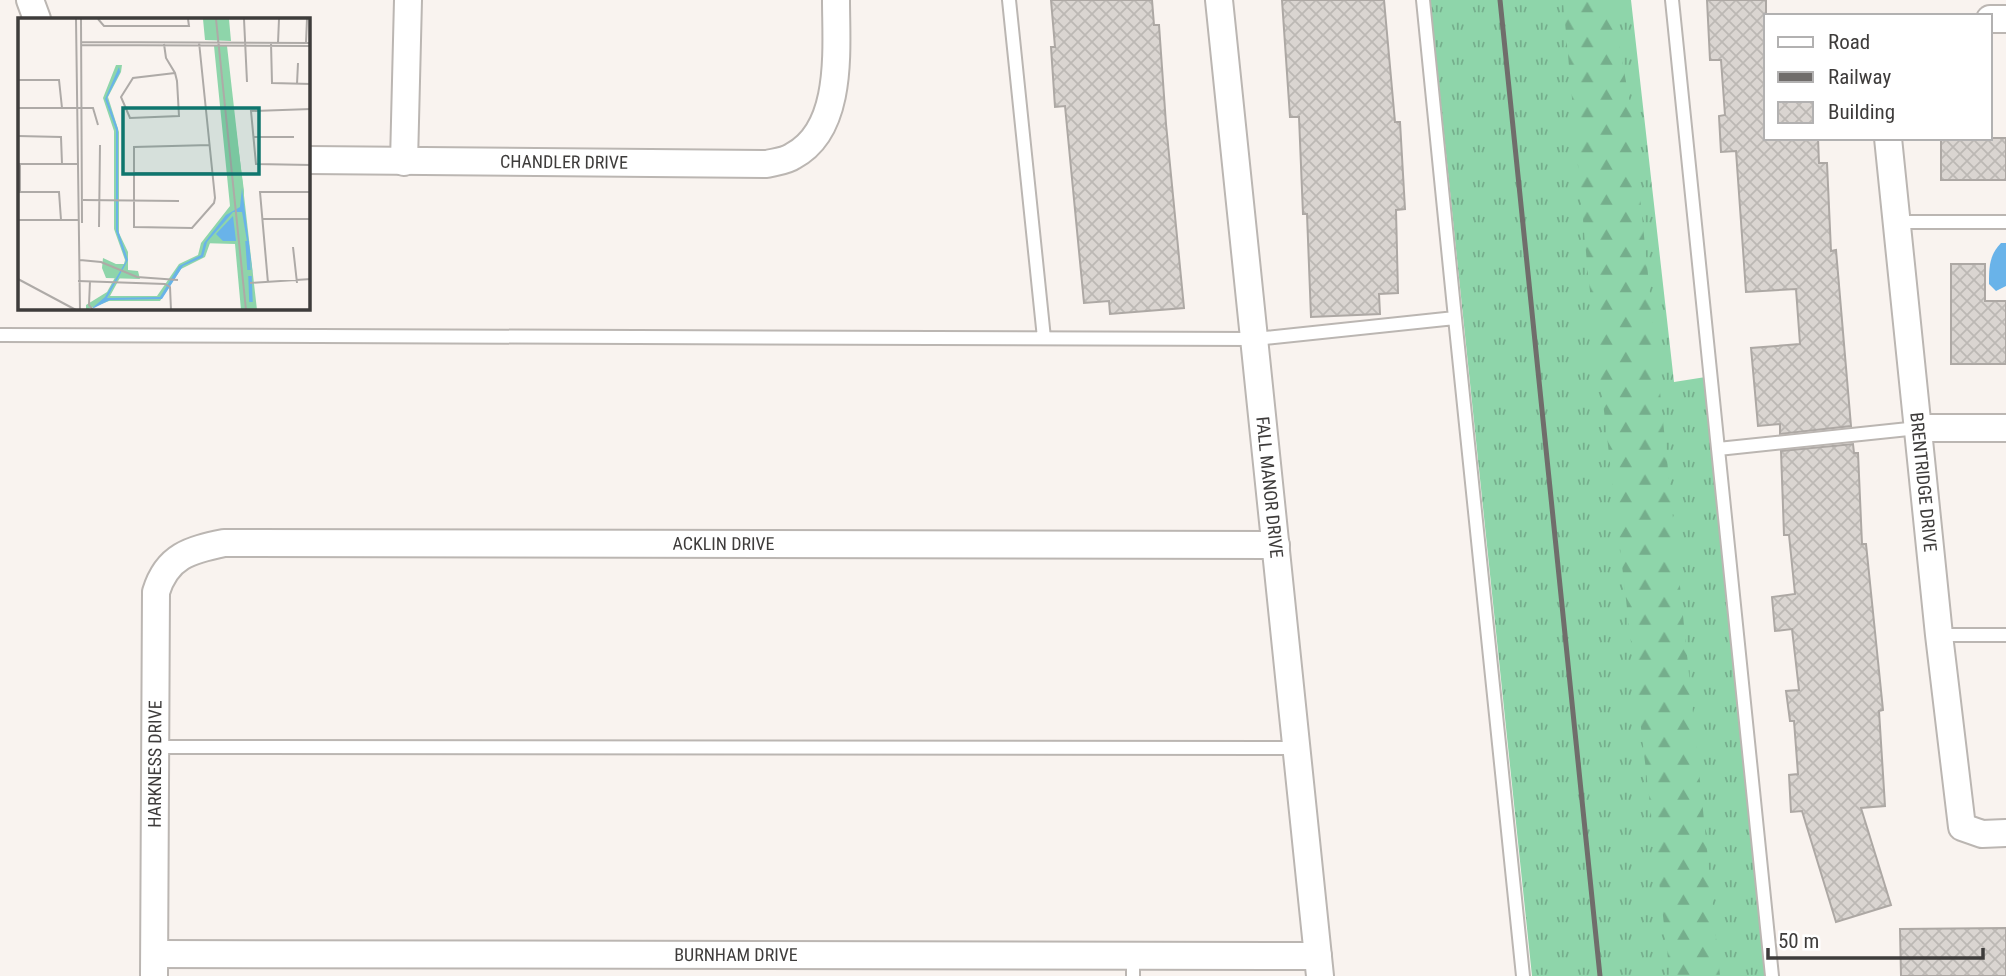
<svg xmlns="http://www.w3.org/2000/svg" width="2006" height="976" viewBox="0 0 2006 976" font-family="'Roboto Condensed',sans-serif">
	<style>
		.grass { fill: url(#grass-tufts) }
		.forest { fill: url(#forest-firs) }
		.water { fill: #69b3e9 }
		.building { fill: url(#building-cross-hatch); stroke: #ada8a4; stroke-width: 2 }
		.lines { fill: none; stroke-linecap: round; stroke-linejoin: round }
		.lane-casing { stroke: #bbb6b2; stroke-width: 16 }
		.street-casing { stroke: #bbb6b2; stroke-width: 30 }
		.lane { stroke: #fff; stroke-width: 12 }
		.street { stroke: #fff; stroke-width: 26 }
		.rail { stroke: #706d6b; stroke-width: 5 }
		.labels { text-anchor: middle; stroke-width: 5; stroke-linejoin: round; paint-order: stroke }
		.street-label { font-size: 18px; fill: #3e3c3b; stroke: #fff }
		.inset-river { fill: none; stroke: #69b3e9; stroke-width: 3.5 }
		.inset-road { fill: none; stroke: #aeaaa7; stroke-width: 2 }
		.view { fill: #0f766e; fill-opacity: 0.15; stroke: #0f766e; stroke-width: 3.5 }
		.inset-edge { fill: none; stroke: #3e3c3b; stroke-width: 3.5 }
	</style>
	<defs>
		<pattern id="grass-tufts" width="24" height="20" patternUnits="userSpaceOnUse" patternTransform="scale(1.75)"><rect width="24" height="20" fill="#8ed5aa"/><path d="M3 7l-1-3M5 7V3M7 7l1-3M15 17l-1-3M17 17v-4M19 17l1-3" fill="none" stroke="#75ae8c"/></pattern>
		<pattern id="forest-firs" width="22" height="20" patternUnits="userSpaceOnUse" patternTransform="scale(1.75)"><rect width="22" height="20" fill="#8ed5aa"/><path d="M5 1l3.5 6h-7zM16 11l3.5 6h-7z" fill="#75ae8c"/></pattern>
		<pattern id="building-cross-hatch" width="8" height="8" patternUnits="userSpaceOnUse" patternTransform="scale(1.75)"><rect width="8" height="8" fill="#dad5d1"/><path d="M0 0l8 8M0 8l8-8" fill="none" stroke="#bcb8b4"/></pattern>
	</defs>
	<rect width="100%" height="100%" fill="#f9f3ef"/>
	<!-- grass -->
	<path class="grass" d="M 1430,0 L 1631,0 L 1674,382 L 1712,376 L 1772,976 L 1532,976 Z"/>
	<!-- forest -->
	<path class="forest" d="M 1563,0 L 1611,0 L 1631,109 L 1720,976 L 1670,976 L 1588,274 Z"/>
	<!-- water -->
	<path class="water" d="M 2001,243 L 2006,243 L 2006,286 L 1996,291 L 1989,284 C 1989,268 1989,255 2001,243 Z"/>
	<!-- building -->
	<path class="building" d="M 1051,0 L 1152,0 L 1154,25 L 1159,25 L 1166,124 L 1184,308 L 1110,314 L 1109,301 L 1084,303 L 1065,106 L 1055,107 L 1051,47 L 1055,47 Z
		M 1282,0 L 1384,0 L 1395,122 L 1400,122 L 1405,209 L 1396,210 L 1398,293 L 1379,294 L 1380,314 L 1311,317 L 1307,214 L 1303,214 L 1299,117 L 1290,117 Z
		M 1707,0 L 1766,0 L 1766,138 L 1818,138 L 1819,163 L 1827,163 L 1831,251 L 1836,250 L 1851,426 L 1780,434 L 1780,424 L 1758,426 L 1751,348 L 1800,344 L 1796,289 L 1746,292 L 1736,151 L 1721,152 L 1719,116 L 1725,115 L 1721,60 L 1710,60 Z
		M 1941,138 L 2006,138 L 2006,180 L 1941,180 Z
		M 1951,264 L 1985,264 L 1985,301 L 2006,301 L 2006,364 L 1951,364 Z
		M 1853,444 L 1854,453 L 1858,453 L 1862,544 L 1866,544 L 1883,710 L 1879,711 L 1885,806 L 1861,808 L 1891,905 L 1836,922 L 1802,811 L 1791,812 L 1789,775 L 1798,774 L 1794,721 L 1790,721 L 1786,691 L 1799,690 L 1792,629 L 1775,631 L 1772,597 L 1795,594 L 1789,535 L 1784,535 L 1781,451 Z
		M 2006,928 L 2006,976 L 1901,976 L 1900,929 Z"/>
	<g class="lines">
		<!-- lane casing -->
		<g class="lane-casing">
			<path id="lane" d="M 1009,0 L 1044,338
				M 1672,0 L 1718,449 L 1918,428
				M 1897,222 L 2006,222
				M 1455,318 L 1523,976
				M 0,335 L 1255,339 L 1455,318 L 1423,0
				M 1718,449 L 1772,976
				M 1939,635 L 2006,635
				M 157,747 L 1297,748
				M 1133,976 L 1133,955"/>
		</g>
		<!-- street casing -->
		<g class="street-casing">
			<g id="street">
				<path d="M 30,0 L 37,19"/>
				<path id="s1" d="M 1219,0 L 1320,976"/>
				<path d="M 1990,19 L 2006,19"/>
				<path id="s2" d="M 1888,138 L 1939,635 L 1962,827 L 1982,834 L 2006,833"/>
				<path id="s3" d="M 308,160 L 767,164 C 775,162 786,161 793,156 C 844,129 836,48 836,0"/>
				<path d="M 404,162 L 408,0"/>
				<path d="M 1918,428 L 2006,428"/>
				<path id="s4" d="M 155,954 L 1318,956"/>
				<path id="s5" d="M 154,976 L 156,592 C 167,556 190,550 224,543 L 1276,545"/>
			</g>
		</g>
		<!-- lane -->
		<use href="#lane" class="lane"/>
		<!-- street -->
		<use href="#street" class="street"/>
		<!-- rail -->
		<path class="rail" d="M 1500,0 L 1600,976"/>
	</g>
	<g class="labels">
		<!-- street labels -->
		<g class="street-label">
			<text dy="6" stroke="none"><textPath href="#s3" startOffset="256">CHANDLER DRIVE</textPath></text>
			<text dy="6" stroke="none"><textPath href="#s2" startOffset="346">BRENTRIDGE DRIVE</textPath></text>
			<text dy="6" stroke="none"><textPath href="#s1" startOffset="490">FALL MANOR DRIVE</textPath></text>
			<text dy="6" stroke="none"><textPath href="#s5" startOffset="973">ACKLIN DRIVE</textPath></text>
			<text dy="6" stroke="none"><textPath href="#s5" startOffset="212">HARKNESS DRIVE</textPath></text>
			<text dy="6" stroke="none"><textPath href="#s4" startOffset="581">BURNHAM DRIVE</textPath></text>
		</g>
	</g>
	<!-- overview -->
	<g transform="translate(18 18)">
		<rect width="292" height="292" fill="#f9f3ef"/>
		<path d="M 185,1 L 211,1 L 213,23 L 187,22 ZM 196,28 L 209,28 L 239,292 L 223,292 L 217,226 L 183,225 L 212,188 ZM 98,47 L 104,47 L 103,54 L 90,79 L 101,114 L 101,215 L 110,234 L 110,252 L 120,253 L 122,261 L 88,260 L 84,250 L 85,240 L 98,246 L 106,246 L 107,242 L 96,211 L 96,113 L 85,80 Z" fill="#8ed5aa"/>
		<path d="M 207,29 L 226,173 L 226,194 L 204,60 ZM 183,225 L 192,225 L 187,239 L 163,251 L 142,283 L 91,283 L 68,292 L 68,287 L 89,274 L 100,254 L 104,256 L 92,278 L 139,278 L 161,246 L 180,237 Z" fill="#8ed5aa"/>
		<path d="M 101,49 L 102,54 L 89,80 L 100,111 L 100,212 L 110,242 L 89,280 L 142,279 L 161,248 L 183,237 L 186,225 L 208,197 L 222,189 L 224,170 L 235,258 L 224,194 L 215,194 L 189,224 L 185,239 L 165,248 L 144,281 L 92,282 L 72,292 L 87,279 L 108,243 L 98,213 L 98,112 L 87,81 ZM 215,198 L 218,223 L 205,223 L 198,216 Z" fill="#69b3e9"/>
		<path class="inset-river" d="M 229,223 L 231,252M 232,258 L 233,284"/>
		<path class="inset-road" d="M 58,1 L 62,292M 63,1 L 64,205M 80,1 L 86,8 L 171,8 L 170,1M 198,1 L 228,292M 226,1 L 229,64M 63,24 L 293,25M 181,24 L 197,180 L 196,185 L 174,210 L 116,209 L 116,129 L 192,127M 253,25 L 254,65 L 293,66M 260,25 L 261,1M 288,25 L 289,1M 146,26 L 148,40 L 157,55 L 159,63 L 161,98 L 112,100 L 103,79 L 115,60 L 157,55M 63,27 L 293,28M 0,62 L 41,62 L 44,90M 279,66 L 280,45M 0,90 L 75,90 L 80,107M 293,91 L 233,93 L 238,146 L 293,147M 0,118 L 43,119 L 44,146M 235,119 L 276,119M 0,146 L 61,146M 116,155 L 195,155M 0,174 L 41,174 L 43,202M 2,174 L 2,146M 65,182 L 161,183M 244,201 L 293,201M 0,202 L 61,202M 81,209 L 82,127M 275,229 L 279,265M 62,242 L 83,244 L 119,259 L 160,262M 0,261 L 58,292M 60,263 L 147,266 L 152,269 L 153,292M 72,263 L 71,287 L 75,292M 232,265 L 293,261M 250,265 L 242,174 L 293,174"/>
		<path class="view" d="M 105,90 L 241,90 L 241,156 L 105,156 Z"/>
		<rect width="292" height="292" class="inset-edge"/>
	</g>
	<!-- legend -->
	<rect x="1764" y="14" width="228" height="126" fill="#ffffff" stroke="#b2b1b1" stroke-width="2"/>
	<rect x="1778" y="37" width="35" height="10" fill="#ffffff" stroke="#b2b1b1" stroke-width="2"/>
	<text x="1828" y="49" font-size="21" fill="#3e3c3b">Road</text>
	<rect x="1778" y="72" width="35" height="10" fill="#706d6b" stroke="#b2b1b1" stroke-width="2"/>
	<text x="1828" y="84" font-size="21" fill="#3e3c3b">Railway</text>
	<rect x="1778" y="102" width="35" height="21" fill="url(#building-cross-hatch)" stroke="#b2b1b1" stroke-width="2"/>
	<text x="1828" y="119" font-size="21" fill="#3e3c3b">Building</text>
	<!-- scale -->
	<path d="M1768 948v10h215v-10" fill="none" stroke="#3e3c3b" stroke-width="3.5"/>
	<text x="1778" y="948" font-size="21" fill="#3e3c3b" stroke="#ffffff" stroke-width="5" paint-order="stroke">50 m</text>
</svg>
